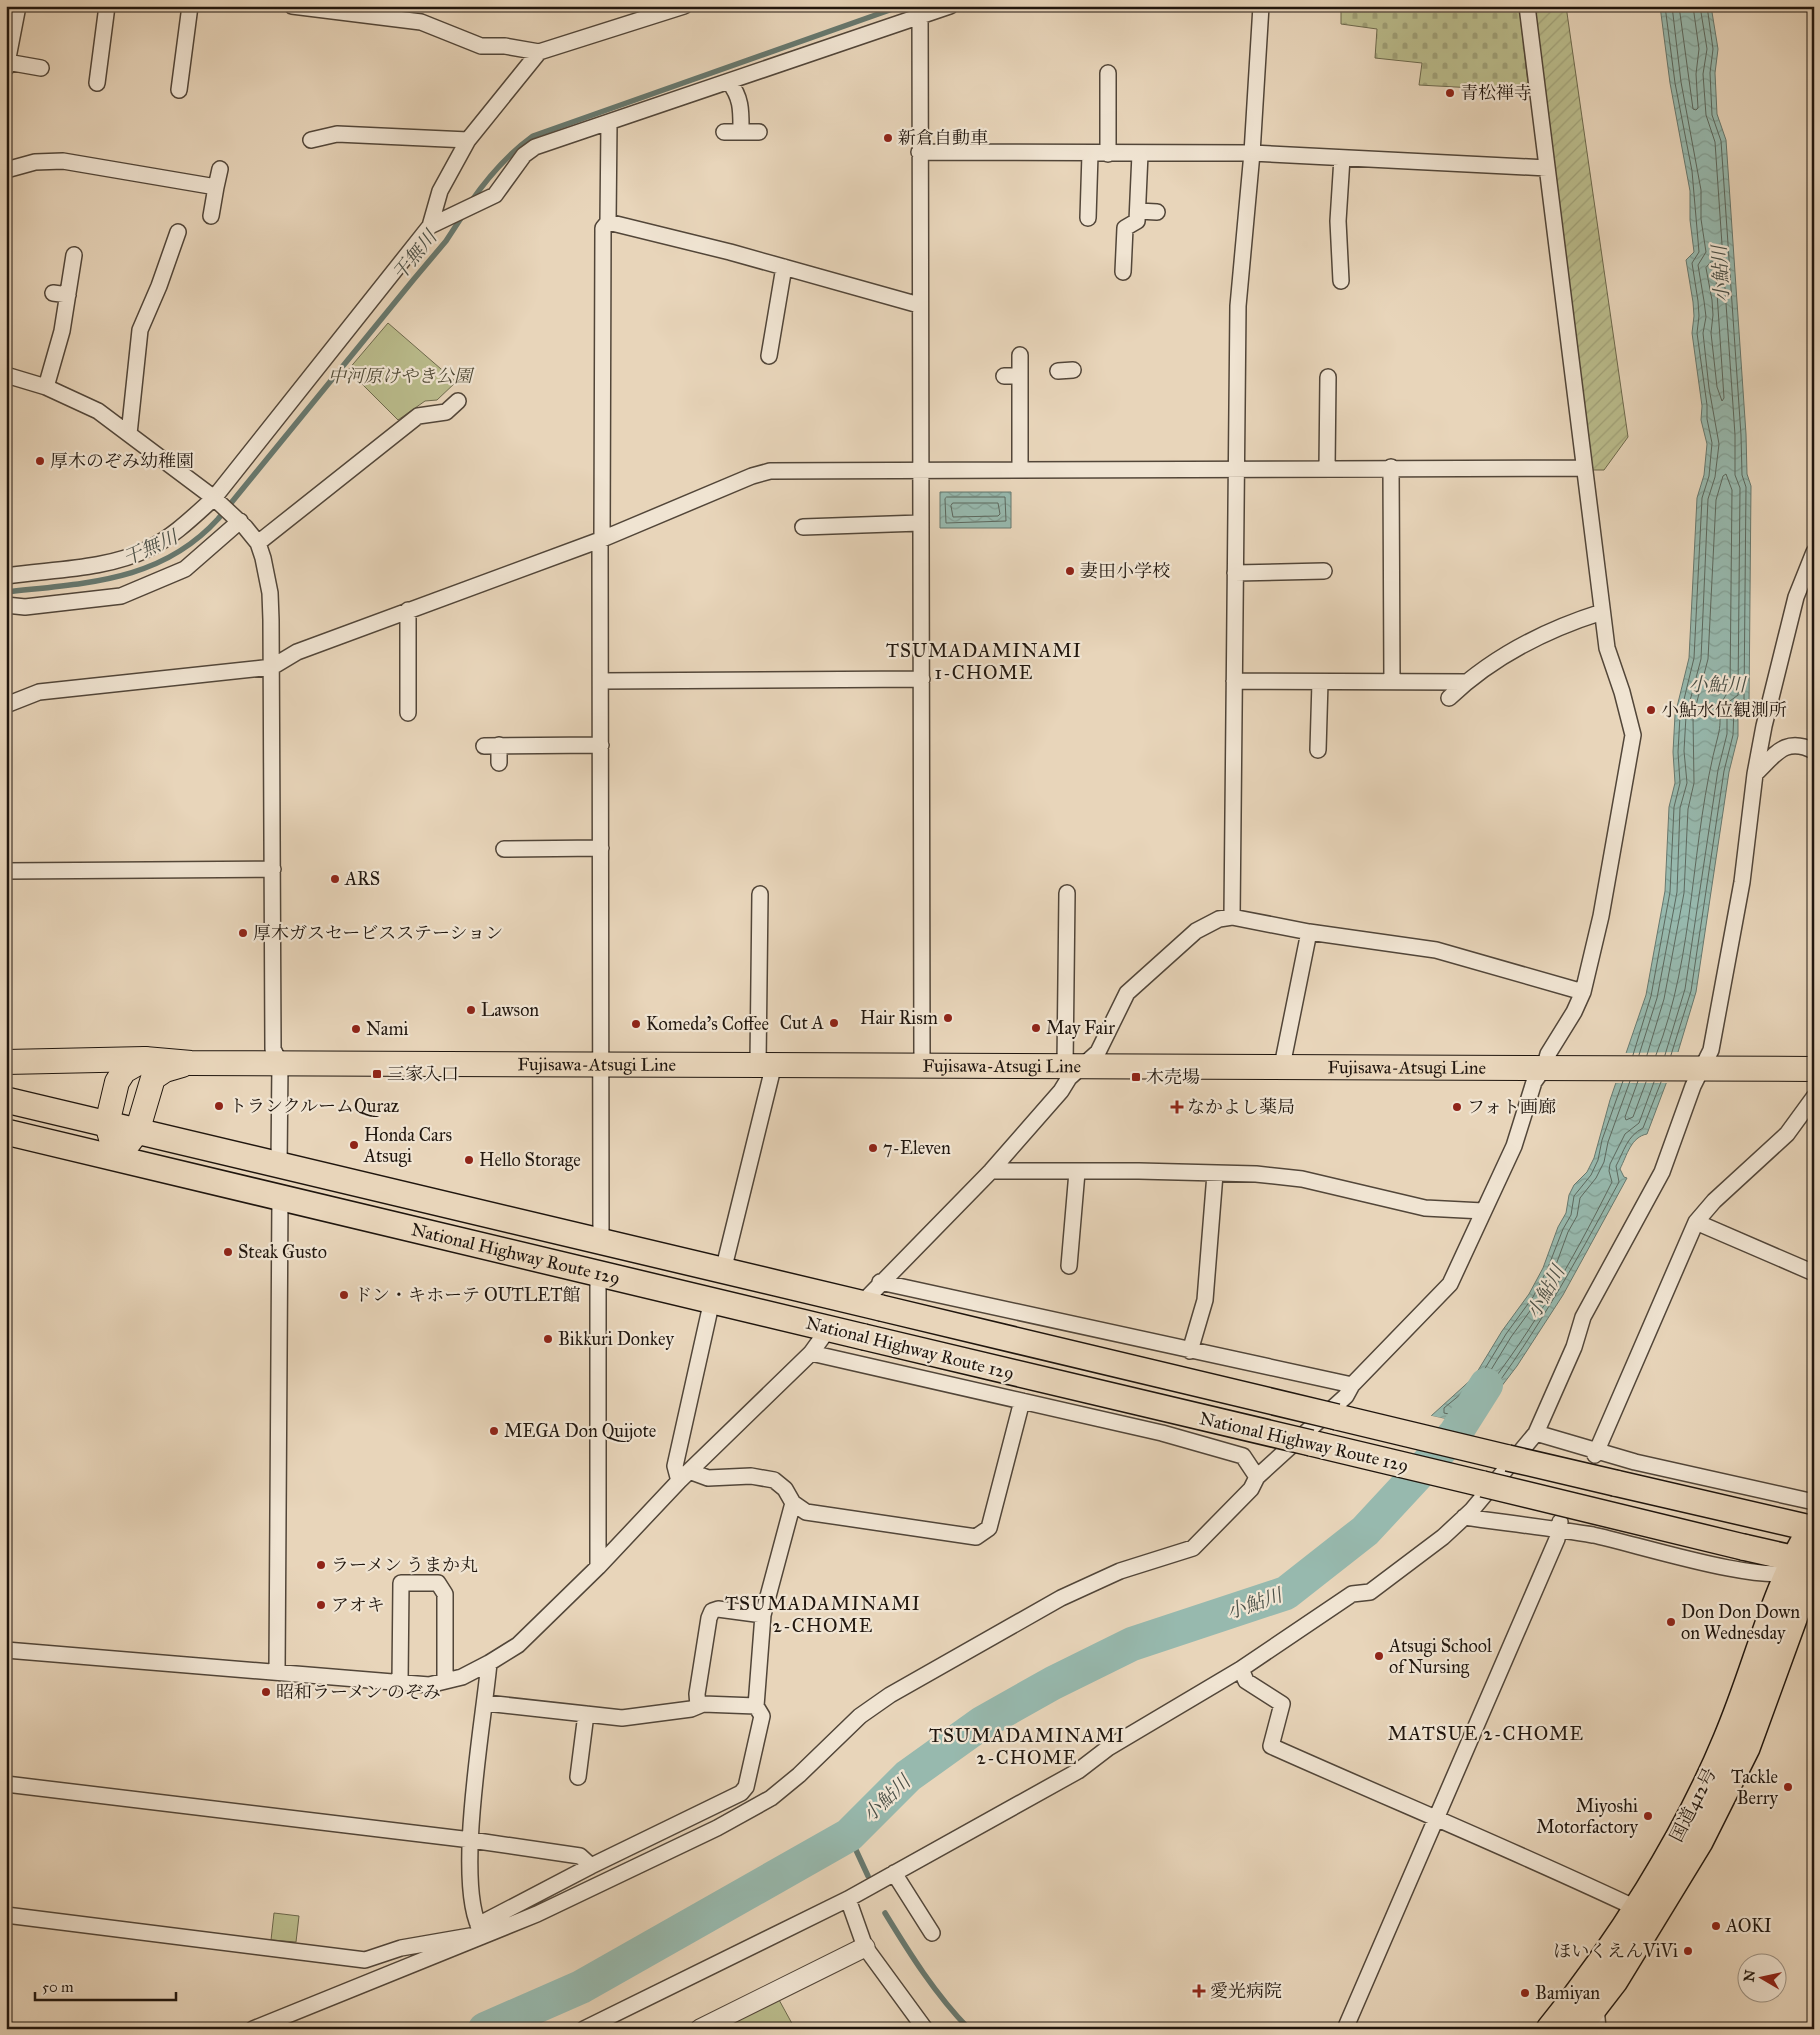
<svg xmlns="http://www.w3.org/2000/svg" width="1820" height="2035" viewBox="0 0 1820 2035" font-family="'IM FELL Great Primer','Noto Serif JP',serif">
	<style>
		.green { fill: #babc8c; stroke: #6d694d }
		.cemetery { fill: url(#cemetery-stones); stroke: #6d694d }
		.garden { fill: url(#garden-furrows); stroke: #6d694d }
		.water { fill: url(#water-waves); stroke: #67786e }
		.pier { fill: #e8d5ba }
		.lines { fill: none; stroke-linecap: round; stroke-linejoin: round }
		.shore { stroke: #5c685e; stroke-width: 1 }
		.stream { stroke: #67786e; stroke-width: 5.5 }
		.river { stroke: #97b9ae; stroke-width: 34 }
		.minor-casing { stroke: #524639; stroke-width: 18 }
		.tertiary-casing { stroke: #524639; stroke-width: 21 }
		.primary-casing { stroke: #20160e; stroke-width: 26 }
		.trunk-casing { stroke: #20160e; stroke-width: 28 }
		.minor { stroke: #f0e4d2; stroke-width: 15 }
		.tertiary { stroke: #f0e4d2; stroke-width: 19 }
		.primary { stroke: #e8d5ba; stroke-width: 24 }
		.trunk { stroke: #e8d5ba; stroke-width: 25 }
		.trunk-bridge-casing { stroke: #20160e; stroke-width: 28; stroke-linecap: butt }
		.trunk-bridge { stroke: #e8d5ba; stroke-width: 25 }
		.poi-dot { fill: #8f2418; stroke: #f0e4d2; stroke-width: 2 }
		.labels { text-anchor: middle; stroke-width: 4.5; stroke-linejoin: round; paint-order: stroke }
		.poi-label { font-size: 18px; fill: #20160e; stroke: #f0e4d2; text-anchor: start }
		.park-label { font-size: 18px; font-style: italic; fill: #4e4834; stroke: #f0e4d2 }
		.street-label { font-size: 18px; fill: #20160e; stroke: #f0e4d2 }
		.water-label { font-size: 19px; font-style: italic; fill: #4a4f46; stroke: #f0e4d2 }
		.neighbourhood-label { font-size: 19px; letter-spacing: 1px; fill: #20160e; stroke: #f0e4d2 }
	</style>
	<defs>
		<pattern id="cemetery-stones" width="16" height="16" patternUnits="userSpaceOnUse" patternTransform="scale(1.25)"><rect width="16" height="16" fill="#babc8c"/><path d="M2 7V4a2 2 0 0 1 4 0v3zM10 15v-3a2 2 0 0 1 4 0v3z" fill="#a0a178"/></pattern>
		<pattern id="garden-furrows" width="10" height="10" patternUnits="userSpaceOnUse" patternTransform="scale(1.25)"><rect width="10" height="10" fill="#babc8c"/><path d="M-1 1l2-2M0 10L10 0M9 11l2-2" fill="none" stroke="#a0a178"/></pattern>
		<pattern id="water-waves" width="16" height="10" patternUnits="userSpaceOnUse" patternTransform="scale(1.25)"><rect width="16" height="10" fill="#97b9ae"/><path d="M0 5q4-4 8 0t8 0" fill="none" stroke="#829e94"/></pattern>
	</defs>
	<rect width="100%" height="100%" fill="#e8d5ba"/>
	<filter id="stains"><feTurbulence type="fractalNoise" baseFrequency=".004" numOctaves="4"/><feColorMatrix values="0 0 0 0 .2 0 0 0 0 .09 0 0 0 0 .02 0 0 0 .5 -.17"/></filter>
	<radialGradient id="worn" r=".72"><stop offset=".6" stop-color="#630" stop-opacity="0"/><stop offset="1" stop-color="#630" stop-opacity=".3"/></radialGradient>
	<!-- green -->
	<path class="green" d="M 388,323 L 456,382 L 437,400 L 425,401 L 398,420 L 348,370 Z
		M 274,1913 L 299,1916 L 296,1942 L 271,1940 Z
		M 778,1998 L 795,2029 L 730,2029 L 728,2025 Z"/>
	<!-- cemetery -->
	<path class="cemetery" d="M 1341,6 L 1519,6 L 1529,91 L 1419,85 L 1422,63 L 1375,58 L 1377,29 L 1341,24 Z"/>
	<!-- garden -->
	<path class="garden" d="M 1533,6 L 1566,6 L 1628,437 L 1604,470 L 1589,470 Z"/>
	<!-- water -->
	<path class="water" d="M 1660,6 L 1711,6 L 1718,49 L 1715,73 L 1717,114 L 1726,140 L 1746,434 L 1747,474 L 1751,486 L 1749,707 L 1738,708 L 1738,736 L 1729,772 L 1696,992 L 1678,1052 L 1647,1134 C 1631,1137 1627,1155 1620,1169 L 1624,1177 L 1627,1178 L 1563,1295 L 1517,1366 L 1472,1425 L 1431,1416 L 1474,1377 L 1502,1331 L 1529,1294 L 1543,1268 L 1558,1227 L 1566,1213 L 1569,1195 L 1574,1185 L 1587,1172 L 1594,1158 L 1610,1100 L 1646,995 L 1665,891 L 1669,807 L 1675,783 L 1673,752 L 1675,715 L 1689,658 L 1697,498 L 1704,475 L 1707,444 L 1701,420 L 1702,406 L 1692,333 L 1694,316 L 1693,302 L 1686,260 L 1694,252 L 1690,220 L 1690,191 L 1670,83 Z
		M 940,492 L 1011,492 L 1011,528 L 940,528 Z"/>
	<!-- pier -->
	<path class="pier" d="M 1680,1052 L 1669,1083 L 1614,1083 L 1625,1053 Z
		M 1428,1415 L 1472,1425 L 1475,1426 L 1472,1428 L 1430,1418 Z"/>
	<g class="lines">
		<!-- shore -->
		<path class="shore" d="M 1679,6 L 1693,109 L 1696,110 L 1698,108 L 1696,74 L 1699,49 L 1693,6
			M 1712,261 L 1715,263 L 1724,398 L 1722,401 L 1717,387 L 1711,333 L 1713,315 L 1712,300 L 1706,268 Z
			M 947,497 L 1005,497 L 1006,521 L 946,523 L 945,499 Z
			M 953,503 L 998,503 L 1000,514 L 998,516 L 953,517 L 951,506 Z
			M 1633,1055 L 1651,996 L 1670,892 L 1674,807 L 1680,783 L 1678,752 L 1680,716 L 1694,658 L 1702,498 L 1709,476 L 1712,443 L 1707,419 L 1707,405 L 1697,333 L 1699,316 L 1698,301 L 1692,263 L 1699,252 L 1692,171 L 1675,83 L 1665,6
			M 1639,1055 L 1657,998 L 1677,892 L 1680,808 L 1687,783 L 1684,751 L 1686,716 L 1701,659 L 1708,499 L 1715,477 L 1719,444 L 1709,388 L 1703,333 L 1706,317 L 1704,301 L 1698,265 L 1706,252 L 1701,219 L 1701,190 L 1681,82 L 1672,6
			M 1647,1055 L 1664,999 L 1684,893 L 1688,809 L 1694,783 L 1693,717 L 1708,659 L 1716,500 L 1723,476 L 1726,474 L 1732,490 L 1730,690 C 1713,710 1724,714 1718,736 C 1690,840 1696,953 1656,1055
			M 1665,1055 L 1685,989 L 1718,770 L 1727,734 L 1727,707 L 1730,701 L 1738,695 L 1740,488 L 1735,475 L 1735,435 L 1715,142 L 1706,115 L 1703,74 L 1707,49 L 1700,6
			M 1671,1055 L 1691,991 L 1724,771 L 1733,735 L 1734,708 L 1744,700 L 1746,487 L 1742,475 L 1741,435 L 1721,141 L 1712,115 L 1710,73 L 1713,49 L 1707,6
			M 1623,1081 L 1602,1140 L 1598,1160 L 1591,1175 L 1574,1196 L 1571,1215 L 1563,1229 L 1547,1270 L 1533,1297 L 1506,1334 L 1478,1380 L 1444,1408 L 1444,1413 L 1471,1419 C 1530,1345 1575,1264 1619,1182 L 1616,1166 C 1624,1151 1627,1136 1643,1128 L 1661,1082
			M 1630,1081 L 1608,1142 L 1604,1162 L 1596,1178 L 1580,1198 L 1577,1216 L 1568,1232 L 1553,1273 L 1538,1300 L 1511,1337 L 1483,1383 L 1457,1406 L 1458,1410 L 1468,1412 C 1526,1343 1572,1262 1612,1182 L 1609,1171 L 1610,1164 L 1625,1134 L 1639,1123 L 1654,1082
			M 1638,1081 L 1625,1117 L 1626,1120 L 1633,1117 L 1646,1082"/>
		<!-- stream -->
		<path class="stream" d="M 470,203 C 488,177 508,154 533,136 L 901,6
			M 6,592 C 85,583 161,582 218,519 L 414,279 L 446,241 L 463,215
			M 849,1835 L 868,1876
			M 885,1913 C 910,1954 935,1994 969,2029"/>
		<!-- river -->
		<path class="river" d="M 485,2029 L 581,1987 L 849,1835 L 908,1776 L 982,1723 L 1053,1683 L 1132,1644 L 1286,1593 L 1365,1531 L 1455,1434 L 1486,1385"/>
		<!-- minor casing -->
		<g class="minor-casing">
			<path id="minor" d="M 292,6 L 421,22 L 481,46 L 505,46 L 539,52 L 684,6
				M 920,6 L 922,1064
				M 7,62 L 41,68
				M 6,68 L 18,6
				M 729,82 C 742,98 741,112 741,132 L 759,132
				M 97,83 L 107,6
				M 179,90 L 190,6
				M 724,132 L 741,132
				M 311,140 L 337,134 L 468,140
				M 919,152 L 1252,153 L 1261,6
				M 1108,154 L 1108,73
				M 6,170 L 35,162 L 63,161 L 216,187 L 220,169
				M 1138,211 L 1157,212
				M 211,216 L 216,187
				M 1088,218 L 1090,154
				M 608,222 L 609,123
				M 430,226 L 495,195 L 524,155 L 535,147 L 950,6
				M 1123,272 L 1125,228 L 1137,221 L 1140,154
				M 1341,281 L 1338,221 L 1342,158
				M 53,293 L 68,295
				M 1020,355 L 1020,469
				M 769,356 L 784,267
				M 1058,371 L 1073,370
				M 6,375 L 46,387 L 98,411 L 214,498 L 245,527 L 258,543 L 263,558 L 270,593 L 271,620 L 273,1049 L 280,1063 L 279,1165
				M 1004,376 L 1020,376
				M 46,387 L 62,331 L 74,255
				M 129,434 L 140,330 L 159,286 L 178,232
				M 1391,467 L 1392,681
				M 1327,468 L 1328,377
				M 803,527 L 920,523
				M 602,539 L 603,228 L 608,222 L 730,252 L 919,305
				M 600,540 L 601,1242
				M 258,543 L 418,416 L 446,412 L 458,401
				M 1235,573 L 1324,571
				M 6,576 C 53,569 105,570 148,549 C 173,537 194,516 214,498 L 430,226 L 440,191 L 468,140 L 539,52
				M 6,605 L 25,607 L 121,596 L 185,569 L 240,521
				M 602,681 L 922,679
				M 1234,681 L 1466,682
				M 1449,698 C 1493,656 1545,630 1602,612
				M 6,705 L 39,692 L 272,667 L 297,652 L 600,540 L 752,476 L 770,471 L 1584,468
				M 408,713 L 408,610
				M 484,746 L 601,745
				M 1318,750 L 1320,682
				M 499,763 L 499,745
				M 1755,774 C 1775,755 1785,736 1814,751
				M 504,849 L 601,848
				M 6,871 L 273,869
				M 1232,917 L 1238,306 L 1252,153 L 1547,168
				M 758,1063 L 760,894
				M 1065,1065 L 1067,893
				M 1282,1066 L 1309,932
				M 991,1171 L 1139,1171 L 1256,1174 L 1302,1179 L 1425,1208 L 1483,1211
				M 1696,1222 L 1814,1273
				M 1069,1266 L 1077,1172
				M 723,1271 L 774,1064
				M 598,1273 L 598,1567
				M 880,1282 L 1352,1385
				M 861,1304 L 991,1171 L 1061,1091 L 1069,1078 L 1098,1052 L 1127,993 L 1196,931 L 1219,919 L 1232,917 L 1309,932 L 1436,950 L 1583,992
				M 1190,1351 L 1205,1300 L 1215,1174
				M 811,1353 L 1162,1433 L 1243,1456 L 1257,1477
				M 1536,1433 L 1635,1462 L 1814,1502
				M 1595,1455 L 1696,1222 L 1714,1201 L 1787,1134 L 1814,1097
				M 689,1471 L 708,1478 L 751,1476 L 774,1480 L 785,1489 L 793,1503 L 806,1512 L 976,1537 L 989,1528 L 1022,1401
				M 679,1481 L 675,1466 L 712,1300
				M 1464,1517 C 1507,1523 1550,1528 1593,1535 C 1633,1543 1763,1585 1794,1571
				M 6,1650 L 429,1685 L 462,1677 L 489,1663 L 518,1645 L 598,1567 L 679,1481 L 811,1353 L 829,1328
				M 1241,1669 L 1246,1681 L 1282,1704 L 1271,1746 C 1394,1801 1520,1853 1642,1911
				M 277,1672 L 280,1197
				M 400,1682 L 401,1583 L 438,1583 L 445,1594 L 445,1681
				M 486,1703 L 622,1718 L 691,1709 L 703,1704 L 756,1706
				M 698,1706 L 697,1694 L 709,1618 L 712,1611 L 718,1609 L 763,1615 L 793,1503
				M 578,1777 L 586,1714
				M 6,1784 L 471,1840 L 580,1856 L 591,1866
				M 894,1873 L 932,1933
				M 848,1899 L 865,1947 L 925,2029
				M 6,1915 L 365,1960 L 401,1948 L 470,1936
				M 478,1925 L 591,1866 L 741,1793 L 746,1787 L 762,1716 L 756,1706 L 763,1615
				M 482,1932 C 453,1888 484,1720 489,1663
				M 1596,2007 L 1598,2029
				M 253,2029 L 537,1914 L 717,1828 L 771,1798 L 799,1775 L 860,1716 L 890,1695 L 1061,1598 L 1120,1571 L 1193,1548 L 1251,1489 L 1257,1477 L 1346,1396 L 1352,1385 L 1450,1284 L 1514,1146 L 1534,1082 L 1544,1068 L 1548,1054 L 1574,1012 L 1583,992 L 1601,916 L 1633,735 L 1622,692 L 1607,648 L 1527,6
				M 584,2029 L 848,1899 L 1078,1771 L 1108,1748 L 1241,1669 L 1352,1594 L 1370,1592 L 1443,1537 L 1472,1510 L 1536,1433 L 1574,1347 L 1583,1317 L 1662,1172 L 1693,1086 L 1711,1050 L 1742,882 L 1755,774 L 1764,726 L 1796,597 L 1814,552
				M 1345,2029 L 1557,1539 L 1560,1522"/>
		</g>
		<!-- tertiary casing -->
		<g class="tertiary-casing">
			<path id="tertiary" d="M 700,2029 L 865,1947"/>
		</g>
		<!-- primary casing -->
		<g class="primary-casing">
			<g id="primary">
				<path id="s1" d="M 6,1062 L 145,1059 L 191,1063 L 1814,1069"/>
				<path d="M 112,1142 L 107,1124 L 117,1082 L 124,1071 L 145,1059"/>
				<path d="M 117,1158 L 137,1132 L 153,1078 L 165,1070 L 182,1065"/>
			</g>
		</g>
		<!-- trunk casing -->
		<g class="trunk-casing">
			<g id="trunk">
				<path d="M 6,1100 L 881,1308"/>
				<path id="s2" d="M 6,1132 L 864,1337"/>
				<path d="M 1337,1417 L 1508,1458"/>
				<path d="M 1311,1443 L 1483,1484"/>
				<path d="M 1615,1483 L 1814,1529"/>
				<path d="M 1743,1547 L 1809,1562"/>
				<path d="M 1549,2029 C 1617,1946 1685,1838 1726,1739 C 1756,1669 1772,1593 1811,1528"/>
				<path d="M 1578,2029 L 1615,1981 L 1700,1842 L 1747,1748 L 1814,1564"/>
			</g>
		</g>
		<!-- minor -->
		<use href="#minor" class="minor"/>
		<!-- tertiary -->
		<use href="#tertiary" class="tertiary"/>
		<!-- primary -->
		<use href="#primary" class="primary"/>
		<!-- trunk -->
		<use href="#trunk" class="trunk"/>
		<!-- trunk-bridge casing -->
		<g class="trunk-bridge-casing">
			<path id="trunk-bridge" d="M 881,1308 L 1337,1417
				M 864,1337 L 1311,1443
				M 1508,1458 L 1615,1483
				M 1483,1484 L 1743,1547"/>
		</g>
		<!-- trunk-bridge -->
		<use href="#trunk-bridge" class="trunk-bridge"/>
	</g>
	<!-- markers -->
	<g class="poi-dot">
		<circle cx="1450" cy="93" r="5"/>
		<circle cx="888" cy="138" r="5"/>
		<circle cx="40" cy="461" r="5"/>
		<circle cx="1070" cy="571" r="5"/>
		<circle cx="1651" cy="710" r="5"/>
		<circle cx="335" cy="879" r="5"/>
		<circle cx="243" cy="933" r="5"/>
		<circle cx="471" cy="1010" r="5"/>
		<circle cx="948" cy="1018" r="5"/>
		<circle cx="834" cy="1023" r="5"/>
		<circle cx="636" cy="1024" r="5"/>
		<circle cx="1036" cy="1028" r="5"/>
		<circle cx="356" cy="1029" r="5"/>
		<rect x="372" y="1069" width="10" height="10" rx="2.5"/>
		<rect x="1131" y="1072" width="10" height="10" rx="2.5"/>
		<circle cx="219" cy="1106" r="5"/>
		<path d="M1174.5 1099.5h5v5h5v5h-5v5h-5v-5h-5v-5h5z"/>
		<circle cx="1457" cy="1107" r="5"/>
		<circle cx="354" cy="1145" r="5"/>
		<circle cx="873" cy="1148" r="5"/>
		<circle cx="469" cy="1160" r="5"/>
		<circle cx="228" cy="1252" r="5"/>
		<circle cx="344" cy="1295" r="5"/>
		<circle cx="548" cy="1339" r="5"/>
		<circle cx="494" cy="1431" r="5"/>
		<circle cx="321" cy="1565" r="5"/>
		<circle cx="321" cy="1605" r="5"/>
		<circle cx="1671" cy="1622" r="5"/>
		<circle cx="1379" cy="1656" r="5"/>
		<circle cx="266" cy="1692" r="5"/>
		<circle cx="1788" cy="1787" r="5"/>
		<circle cx="1648" cy="1816" r="5"/>
		<circle cx="1716" cy="1926" r="5"/>
		<circle cx="1688" cy="1951" r="5"/>
		<path d="M1196.5 1983.5h5v5h5v5h-5v5h-5v-5h-5v-5h5z"/>
		<circle cx="1525" cy="1993" r="5"/>
	</g>
	<g class="labels">
		<!-- poi labels -->
		<g class="poi-label">
			<text x="1460" y="99">青松禅寺</text>
			<text x="898" y="144">新倉自動車</text>
			<text x="50" y="467">厚木のぞみ幼稚園</text>
			<text x="1080" y="577">妻田小学校</text>
			<text x="1661" y="716">小鮎水位観測所</text>
			<text x="345" y="885">ARS</text>
			<text x="253" y="939">厚木ガスセービスステーション</text>
			<text x="481" y="1016">Lawson</text>
			<text x="938" y="1024" text-anchor="end">Hair Rism</text>
			<text x="824" y="1029" text-anchor="end">Cut A</text>
			<text x="646" y="1030">Komeda's Coffee</text>
			<text x="1046" y="1034">May Fair</text>
			<text x="366" y="1035">Nami</text>
			<text x="387" y="1080">三家入口</text>
			<text x="1146" y="1083">木売場</text>
			<text x="229" y="1112">トランクルームQuraz</text>
			<text x="1187" y="1113">なかよし薬局</text>
			<text x="1467" y="1113">フォト画廊</text>
			<text x="364" y="1141">Honda Cars<tspan x="364" dy="21">Atsugi</tspan></text>
			<text x="883" y="1154">7-Eleven</text>
			<text x="479" y="1166">Hello Storage</text>
			<text x="238" y="1258">Steak Gusto</text>
			<text x="354" y="1301">ドン・キホーテ OUTLET館</text>
			<text x="558" y="1345">Bikkuri Donkey</text>
			<text x="504" y="1437">MEGA Don Quijote</text>
			<text x="331" y="1571">ラーメン うまか丸</text>
			<text x="331" y="1611">アオキ</text>
			<text x="1681" y="1618">Don Don Down<tspan x="1681" dy="21">on Wednesday</tspan></text>
			<text x="1389" y="1652">Atsugi School<tspan x="1389" dy="21">of Nursing</tspan></text>
			<text x="276" y="1698">昭和ラーメン のぞみ</text>
			<text x="1778" y="1783" text-anchor="end">Tackle<tspan x="1778" dy="21">Berry</tspan></text>
			<text x="1638" y="1812" text-anchor="end">Miyoshi<tspan x="1638" dy="21">Motorfactory</tspan></text>
			<text x="1726" y="1932">AOKI</text>
			<text x="1678" y="1957" text-anchor="end">ほいくえんViVi</text>
			<text x="1210" y="1997">愛光病院</text>
			<text x="1535" y="1999">Bamiyan</text>
		</g>
		<!-- park labels -->
		<g class="park-label">
			<text x="400" y="382">中河原けやき公園</text>
		</g>
		<!-- street labels -->
		<g class="street-label">
			<text dy="6" stroke="none"><textPath href="#s1" startOffset="591">Fujisawa-Atsugi Line</textPath></text>
			<text dy="6" stroke="none"><textPath href="#s1" startOffset="996">Fujisawa-Atsugi Line</textPath></text>
			<text dy="6" stroke="none"><textPath href="#s1" startOffset="1401">Fujisawa-Atsugi Line</textPath></text>
			<text dy="6" stroke="none"><textPath href="#s2" startOffset="524">National Highway Route 129</textPath></text>
			<text transform="translate(910 1348) rotate(14)" y="6">National Highway Route 129</text>
			<text transform="translate(1304 1442) rotate(13)" y="6">National Highway Route 129</text>
			<text transform="translate(1693 1805) rotate(-63)" y="6">国道412号</text>
		</g>
		<!-- water labels -->
		<g class="water-label">
			<text transform="translate(414 255) rotate(-51)" y="7">干無川</text>
			<text transform="translate(1720 274) rotate(-93)" y="7">小鮎川</text>
			<text transform="translate(150 547) rotate(-24)" y="7">干無川</text>
			<text x="1717" y="691">小鮎川</text>
			<text transform="translate(1545 1292) rotate(-61)" y="7">小鮎川</text>
			<text transform="translate(1254 1603) rotate(-19)" y="7">小鮎川</text>
			<text transform="translate(886 1798) rotate(-44)" y="7">小鮎川</text>
		</g>
		<!-- neighbourhood labels -->
		<g class="neighbourhood-label">
			<text x="984" y="657">TSUMADAMINAMI<tspan x="984" dy="22">1-CHOME</tspan></text>
			<text x="823" y="1610">TSUMADAMINAMI<tspan x="823" dy="22">2-CHOME</tspan></text>
			<text x="1486" y="1740">MATSUE 2-CHOME</text>
			<text x="1027" y="1742">TSUMADAMINAMI<tspan x="1027" dy="22">2-CHOME</tspan></text>
		</g>
	</g>
	<!-- margin -->
	<rect width="1820" height="2035" fill="none" stroke="#e8d5ba" stroke-width="25"/>
	<rect x="8" y="8" width="1805" height="2020" fill="none" stroke="#20160e" stroke-width="2.5"/>
	<rect x="12" y="12" width="1795" height="2010" fill="none" stroke="#20160e"/>
	<!-- north arrow -->
	<g transform="translate(1762 1978) rotate(279)"><circle r="24" fill="#f0e4d2" stroke="#9d9284"/>
	<path d="M0-4L9 19L0 12L-9 19Z" fill="#8f2418"/>
	<text y="-8" font-size="14" font-weight="bold" text-anchor="middle" fill="#20160e">N</text>
	</g>
	<!-- scale -->
	<path d="M35 1992v8h141v-8" fill="none" stroke="#20160e" stroke-width="2.5"/>
	<text x="42" y="1992" font-size="15" fill="#20160e" stroke="#f0e4d2" stroke-width="4" paint-order="stroke">50 m</text>
	<rect width="100%" height="100%" filter="url(#stains)"/>
	<rect width="100%" height="100%" fill="url(#worn)"/>
</svg>
